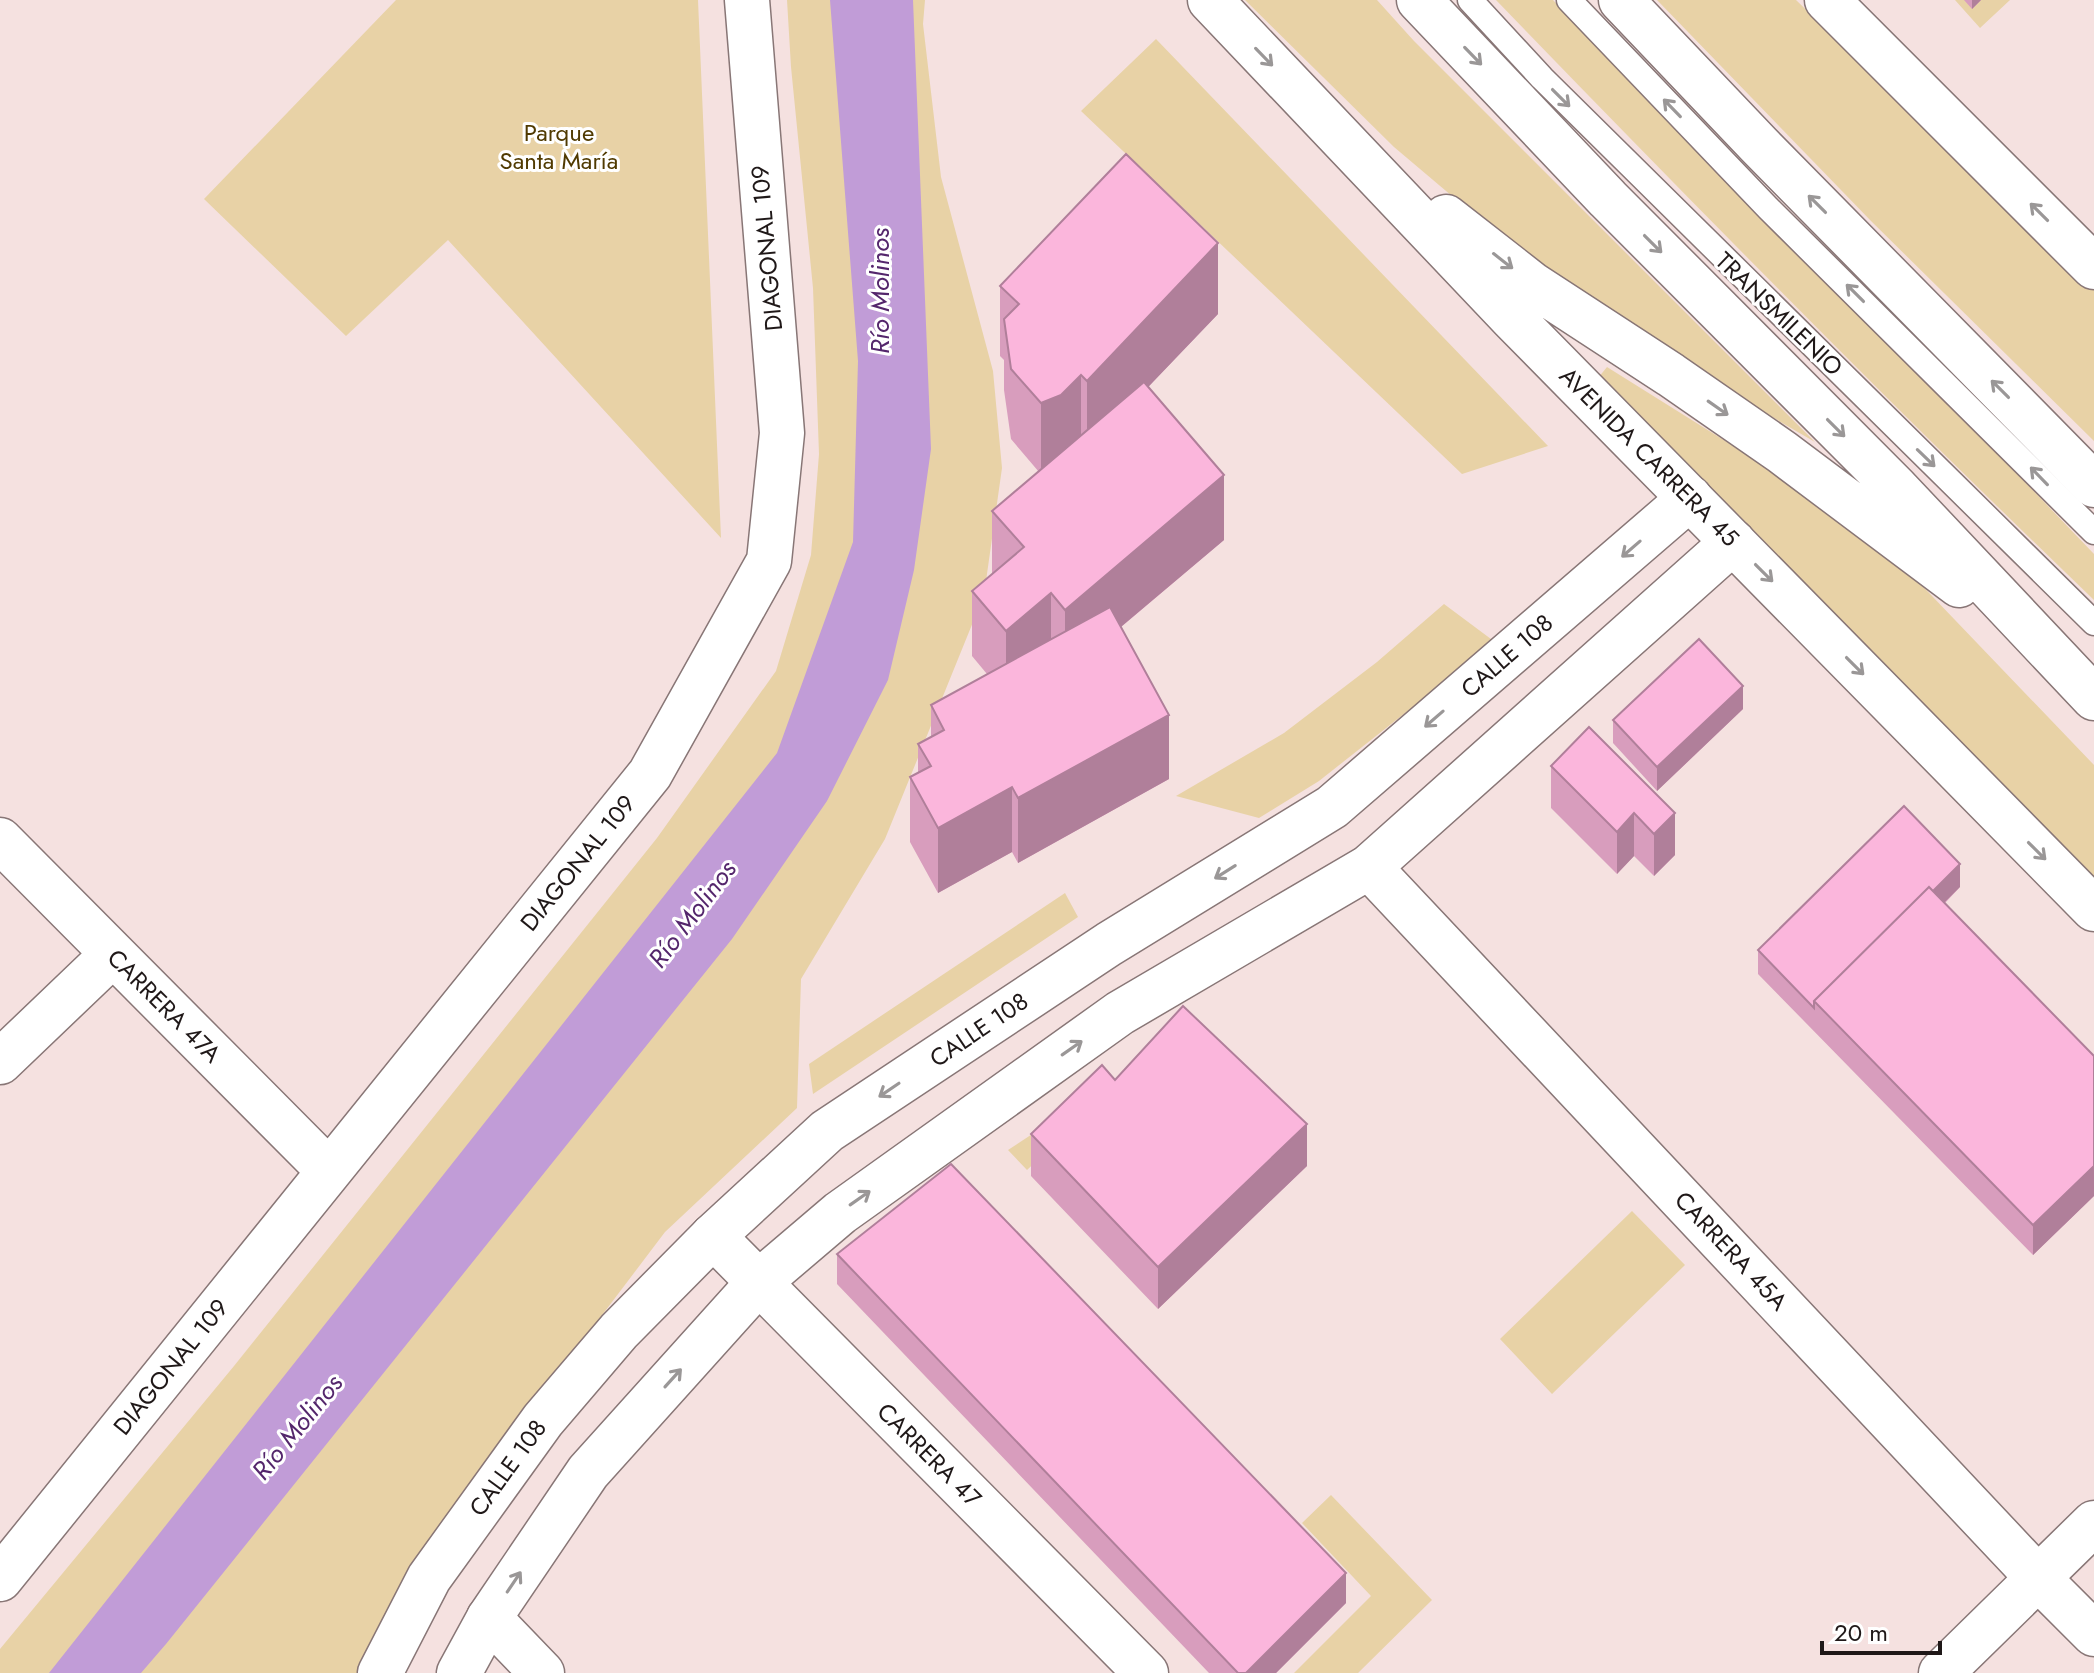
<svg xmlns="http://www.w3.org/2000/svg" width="2094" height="1673" viewBox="0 0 2094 1673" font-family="Jost,sans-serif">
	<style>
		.green { fill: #e8d2a6 }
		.water { fill: #c19cd7 }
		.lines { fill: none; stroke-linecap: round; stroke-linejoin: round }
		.lane-casing { stroke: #887676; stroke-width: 27 }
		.street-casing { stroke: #887676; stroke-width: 47 }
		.secondary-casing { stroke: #887676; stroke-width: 47 }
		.highway-casing { stroke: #887676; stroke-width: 47 }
		.lane { stroke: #fff; stroke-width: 24 }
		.street { stroke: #fff; stroke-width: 44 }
		.secondary { stroke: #fff; stroke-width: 44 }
		.highway { stroke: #fff; stroke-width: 44 }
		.wall { fill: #d89dbd }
		.shaded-wall { fill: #b07f9a }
		.building { fill: #fbb6dc; stroke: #b07f9a; stroke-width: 2 }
		.oneway { stroke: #9a9797 }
		.labels { text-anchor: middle; stroke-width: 6; stroke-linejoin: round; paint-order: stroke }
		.park-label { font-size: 24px; fill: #503a01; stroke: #fff }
		.street-label { font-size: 24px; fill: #1f1818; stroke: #fff }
		.water-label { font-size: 26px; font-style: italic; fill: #54266c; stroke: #fff }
	</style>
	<rect width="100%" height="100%" fill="#f5e1e0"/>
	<!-- green -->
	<path class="green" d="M 396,0 L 698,0 L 721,538 L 448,240 L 346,336 L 204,199 Z
		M 787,0 L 925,0 L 923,24 L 941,177 L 993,371 L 1002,468 L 984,595 L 885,839 L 801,979 L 797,1108 L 665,1232 L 506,1442 L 364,1673 L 0,1673 L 0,1649 L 234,1366 L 657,838 L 776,671 L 811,555 L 819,454 L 813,288 L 791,67 Z
		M 1245,0 L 1377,0 L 1414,41 L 1815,442 L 1628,333 L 1530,262 L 1394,147 Z
		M 1496,0 L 1553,0 L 1685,137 L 1885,336 L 2094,554 L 2094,600 C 1890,404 1692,203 1496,0 Z
		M 1657,0 L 1796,0 L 2094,289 L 2094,441 L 1871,221 Z
		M 1955,0 L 2010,0 L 1980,28 Z
		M 1156,39 L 1548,446 L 1462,474 L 1081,111 Z
		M 1607,367 L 1789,481 L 1910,573 L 2094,765 L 2094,888 L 1598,378 Z
		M 1444,604 L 1495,642 L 1319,781 L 1259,818 L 1176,796 L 1284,733 L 1377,662 Z
		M 1065,893 L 1078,917 L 813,1094 L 809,1064 Z
		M 1128,1071 L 1100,1101 L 1027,1170 L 1008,1150 Z
		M 1632,1211 L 1685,1265 L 1552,1394 L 1500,1339 Z
		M 1331,1495 L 1432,1600 L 1358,1673 L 1294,1673 L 1371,1596 L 1302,1523 Z"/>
	<!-- water -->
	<path class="water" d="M 830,0 L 913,0 L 931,449 L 914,570 L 888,680 L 827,801 L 732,939 L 166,1644 L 141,1673 L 49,1673 L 777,753 L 853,542 L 858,361 Z"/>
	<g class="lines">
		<!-- lane casing -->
		<g class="lane-casing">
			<path id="lane" d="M 1470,0 L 1542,78 L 2094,623
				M 1569,0 L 1768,208 L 2094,532"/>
		</g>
		<!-- street casing -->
		<g class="street-casing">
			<path id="street" d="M 0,840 L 329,1171
				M 1369,867 L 2038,1578 L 2094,1634
				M 0,1062 L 113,954
				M 713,1236 L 1146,1673
				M 0,1579 L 650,774 L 769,561 L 782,433 L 747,0
				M 489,1618 L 542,1673"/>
		</g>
		<!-- secondary casing -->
		<g class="secondary-casing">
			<path id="secondary" d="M 380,1673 L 429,1578 L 543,1420 L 619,1331 L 713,1236 L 827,1131 L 1109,944 L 1332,807 L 1690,498
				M 459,1673 L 489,1618 L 588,1472 L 759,1282 L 840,1213 L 1120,1013 L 1369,867 L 1733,542
				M 1941,1673 L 2094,1523"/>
		</g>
		<!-- highway casing -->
		<g class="highway-casing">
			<path id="highway" d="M 1210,0 L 1513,319 L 2094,909
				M 1419,0 L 1608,199 L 1896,488 L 2094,698
				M 1621,0 L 1759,145 L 2094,485
				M 1827,0 L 2094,267
				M 1446,217 L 1533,285 L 1671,375 L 1782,452 L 1959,585"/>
		</g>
		<!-- lane -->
		<use href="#lane" class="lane"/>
		<!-- street -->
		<use href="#street" class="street"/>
		<!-- secondary -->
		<use href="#secondary" class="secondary"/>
		<!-- highway -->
		<use href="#highway" class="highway"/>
	</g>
	<!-- wall -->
	<path class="wall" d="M 1964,0 L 1981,0 L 1972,9 Z
		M 1000,286 L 1218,314 L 1148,387 L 1224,540 L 1121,627 L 1169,779 L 1018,863 L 1012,852 L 938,893 L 910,842 L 910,777 L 918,773 L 918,744 L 931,737 L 931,705 L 987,674 L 972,656 L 972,591 L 992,574 L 992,511 L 1039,472 L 1011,439 L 1004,390 L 1004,360 L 1000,356 Z
		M 1743,709 L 1657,791 L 1613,743 L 1613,720 Z
		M 1589,727 L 1675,855 L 1654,876 L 1634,856 L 1617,874 L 1551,808 L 1551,766 Z
		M 1960,887 L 1945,903 L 2094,1056 L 2094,1196 L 2033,1255 L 1758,974 L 1758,950 Z
		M 1115,1080 L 1307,1166 L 1158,1309 L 1031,1176 L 1031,1134 Z
		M 837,1254 L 1346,1603 L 1276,1673 L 1209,1673 L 837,1284 Z"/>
	<!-- shaded-wall -->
	<path class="shaded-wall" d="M 1972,0 L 1981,0 L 1972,9 Z
		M 1218,243 L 1218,314 L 1087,451 L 1087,381 Z
		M 1081,375 L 1081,445 L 1041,474 L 1041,403 Z
		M 1224,475 L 1224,540 L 1065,674 L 1065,610 Z
		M 1051,593 L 1051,658 L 1006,696 L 1006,631 Z
		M 1743,686 L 1743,709 L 1657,791 L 1657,767 Z
		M 1169,715 L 1169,779 L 1018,863 L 1018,798 Z
		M 1012,787 L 1012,852 L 938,893 L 938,828 Z
		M 1634,813 L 1634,856 L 1617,874 L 1617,832 Z
		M 1675,813 L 1675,855 L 1654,876 L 1654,834 Z
		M 1960,864 L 1960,887 L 1829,1017 L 1817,1005 Z
		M 1307,1124 L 1307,1166 L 1158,1309 L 1158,1267 Z
		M 2094,1166 L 2094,1196 L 2033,1255 L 2033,1225 Z
		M 1346,1573 L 1346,1603 L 1276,1673 L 1246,1673 Z"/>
	<!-- building -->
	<path class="building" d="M 1126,154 L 1218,243 L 1087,381 L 1081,375 L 1061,395 L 1041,403 L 1011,369 L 1004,319 L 1019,304 L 1000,286 Z
		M 1144,382 L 1224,475 L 1065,610 L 1051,593 L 1006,631 L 972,591 L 1024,547 L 992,511 Z
		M 1110,607 L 1169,715 L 1018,798 L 1012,787 L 938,828 L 910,777 L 931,766 L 918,744 L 944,730 L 931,705 Z
		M 1699,639 L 1743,686 L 1657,767 L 1613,720 Z
		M 1589,727 L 1675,813 L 1654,834 L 1634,813 L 1617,832 L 1551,766 Z
		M 1904,806 L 1960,864 L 1933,891 L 1929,887 L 1814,1001 L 1814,1008 L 1758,950 Z
		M 1929,887 L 2094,1056 L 2094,1166 L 2033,1225 L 1814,1001 Z
		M 1183,1006 L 1307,1124 L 1158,1267 L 1031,1134 L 1102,1065 L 1115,1080 Z
		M 951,1164 L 1346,1573 L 1246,1673 L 1238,1673 L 837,1254 Z"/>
	<!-- one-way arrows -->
	<defs><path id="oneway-shaft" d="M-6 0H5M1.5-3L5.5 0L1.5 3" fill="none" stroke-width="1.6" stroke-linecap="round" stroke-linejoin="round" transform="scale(2)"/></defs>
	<g class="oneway">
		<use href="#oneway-shaft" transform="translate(1473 56) rotate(46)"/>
		<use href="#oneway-shaft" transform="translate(1264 57) rotate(46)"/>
		<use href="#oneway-shaft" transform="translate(1561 98) rotate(45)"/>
		<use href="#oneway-shaft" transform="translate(1672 108) rotate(-134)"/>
		<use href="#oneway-shaft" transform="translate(1817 204) rotate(-135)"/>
		<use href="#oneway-shaft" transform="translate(2039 212) rotate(-135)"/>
		<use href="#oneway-shaft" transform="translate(1653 244) rotate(45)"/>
		<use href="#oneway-shaft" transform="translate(1503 261) rotate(38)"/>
		<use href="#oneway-shaft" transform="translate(1855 293) rotate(-135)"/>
		<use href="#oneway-shaft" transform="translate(2000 389) rotate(-135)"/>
		<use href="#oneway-shaft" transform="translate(1718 408) rotate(35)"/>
		<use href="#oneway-shaft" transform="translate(1836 428) rotate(45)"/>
		<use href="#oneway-shaft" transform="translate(1926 458) rotate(44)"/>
		<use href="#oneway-shaft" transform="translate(2039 476) rotate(-134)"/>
		<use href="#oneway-shaft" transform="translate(1631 549) rotate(139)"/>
		<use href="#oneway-shaft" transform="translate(1764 573) rotate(45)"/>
		<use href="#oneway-shaft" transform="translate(1855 666) rotate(45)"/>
		<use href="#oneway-shaft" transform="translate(1434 719) rotate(139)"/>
		<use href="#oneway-shaft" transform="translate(2037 851) rotate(45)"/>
		<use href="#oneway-shaft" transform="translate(1225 872) rotate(148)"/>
		<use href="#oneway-shaft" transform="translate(1072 1048) rotate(-35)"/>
		<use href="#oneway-shaft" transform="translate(889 1090) rotate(146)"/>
		<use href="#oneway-shaft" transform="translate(860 1198) rotate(-35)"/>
		<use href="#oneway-shaft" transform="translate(673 1378) rotate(-48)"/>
		<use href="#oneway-shaft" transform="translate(514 1582) rotate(-56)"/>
	</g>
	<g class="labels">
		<!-- park labels -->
		<g class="park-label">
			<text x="559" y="141">Parque<tspan x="559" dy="28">Santa María</tspan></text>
		</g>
		<!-- street labels -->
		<g class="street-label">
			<text transform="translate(767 248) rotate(-95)" y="8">DIAGONAL 109</text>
			<text transform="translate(1779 314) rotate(44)" y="8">TRANSMILENIO</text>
			<text transform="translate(1649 457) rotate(45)" y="8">AVENIDA CARRERA 45</text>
			<text transform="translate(1507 656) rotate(-41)" y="8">CALLE 108</text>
			<text transform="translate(578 863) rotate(-51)" y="8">DIAGONAL 109</text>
			<text transform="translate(164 1006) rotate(45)" y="8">CARRERA 47A</text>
			<text transform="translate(979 1030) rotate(-34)" y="8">CALLE 108</text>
			<text transform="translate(1731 1251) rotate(47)" y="8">CARRERA 45A</text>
			<text transform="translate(171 1367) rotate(-51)" y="8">DIAGONAL 109</text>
			<text transform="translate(929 1455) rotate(45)" y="8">CARRERA 47</text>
			<text transform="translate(508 1468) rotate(-54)" y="8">CALLE 108</text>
		</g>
		<!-- water labels -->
		<g class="water-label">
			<text transform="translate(880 291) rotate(-90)" y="9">Río Molinos</text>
			<text transform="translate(692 914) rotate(-53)" y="9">Río Molinos</text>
			<text transform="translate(297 1427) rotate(-51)" y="9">Río Molinos</text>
		</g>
	</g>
	<!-- scale -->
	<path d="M1822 1641v12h118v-12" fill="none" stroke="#1f1818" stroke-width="4"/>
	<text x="1834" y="1641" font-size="24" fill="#1f1818" stroke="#ffffff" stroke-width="6" paint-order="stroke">20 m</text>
</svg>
